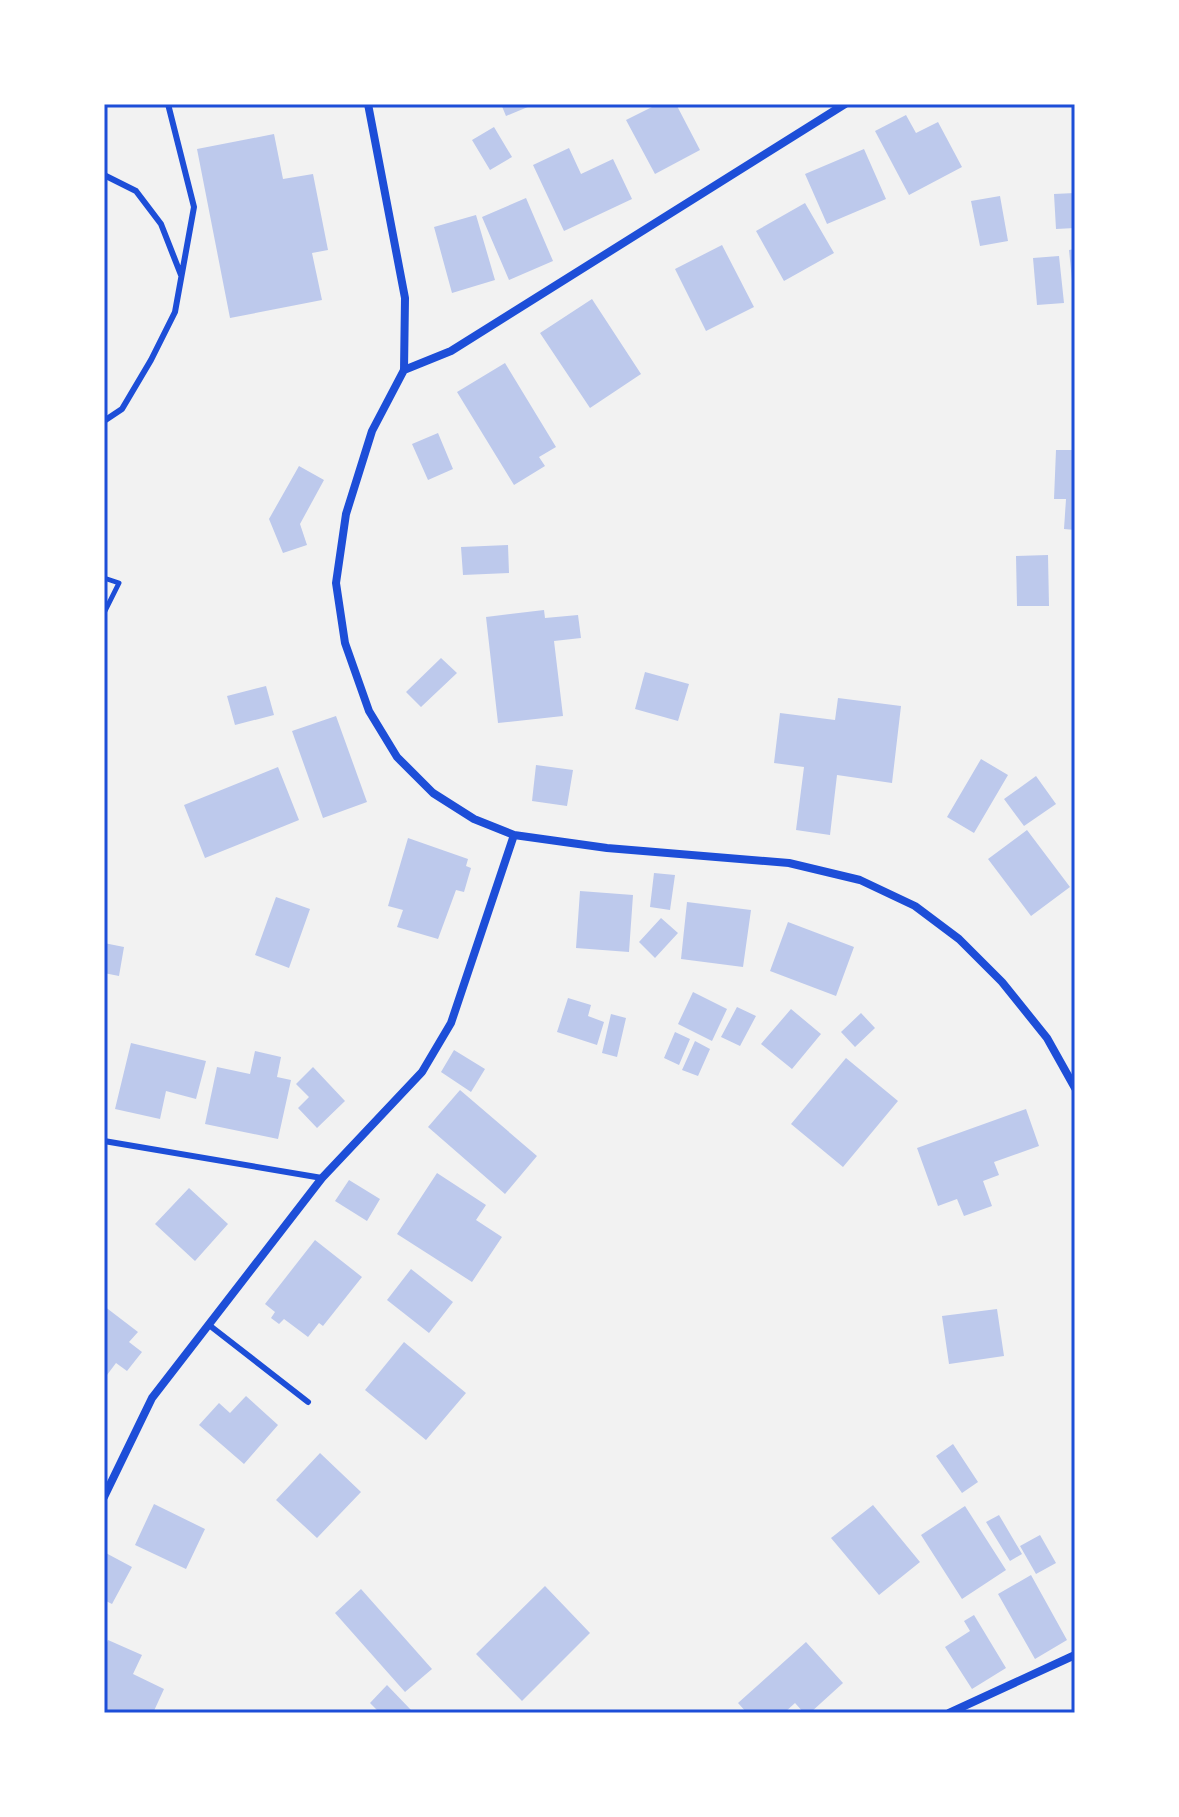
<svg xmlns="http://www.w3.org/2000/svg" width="1179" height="1817" viewBox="0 0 1179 1817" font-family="Literata,serif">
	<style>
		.building { fill: #bdc9ec }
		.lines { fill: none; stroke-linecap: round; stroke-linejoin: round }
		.path { stroke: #1d4ed8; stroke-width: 5 }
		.service { stroke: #1d4ed8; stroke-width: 6 }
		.minor { stroke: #1d4ed8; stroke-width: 8 }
		.neatline { fill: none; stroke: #1d4ed8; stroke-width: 3 }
	</style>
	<rect width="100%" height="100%" fill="#f2f2f2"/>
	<!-- building -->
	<path class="building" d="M 501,104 L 535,104 L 506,116 Z
		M 658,104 L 676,104 L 700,150 L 655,174 L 626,120 Z
		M 906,115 L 916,133 L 938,122 L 962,167 L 909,195 L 875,131 Z
		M 494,127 L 512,157 L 490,170 L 472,140 Z
		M 274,134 L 283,179 L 313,174 L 328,250 L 312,253 L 322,300 L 230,318 L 197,149 Z
		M 569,148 L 581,174 L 613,159 L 632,199 L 564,231 L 533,165 Z
		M 864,149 L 886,199 L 827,224 L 805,174 Z
		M 1075,193 L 1075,228 L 1056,229 L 1054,194 Z
		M 1000,196 L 1008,241 L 980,246 L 971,201 Z
		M 526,198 L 553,261 L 509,280 L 482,217 Z
		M 805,203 L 834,253 L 784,281 L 756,231 Z
		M 476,215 L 495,280 L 452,293 L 434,227 Z
		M 722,245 L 754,307 L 706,331 L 675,269 Z
		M 1075,249 L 1075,290 L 1073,290 L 1069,250 Z
		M 1059,256 L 1064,303 L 1037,305 L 1033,258 Z
		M 592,299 L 641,374 L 590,408 L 540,333 Z
		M 505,363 L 556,447 L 539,457 L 545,466 L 514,485 L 457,392 Z
		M 438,433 L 453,469 L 428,480 L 412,444 Z
		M 1056,450 L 1075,450 L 1075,530 L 1064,529 L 1066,499 L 1054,499 Z
		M 299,466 L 324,480 L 300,524 L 307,545 L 283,553 L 269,519 Z
		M 508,545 L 509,573 L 463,575 L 461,547 Z
		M 1048,555 L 1049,606 L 1017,606 L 1016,556 Z
		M 544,610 L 545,618 L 578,615 L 581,638 L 554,641 L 563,716 L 498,723 L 486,617 Z
		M 441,658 L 457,673 L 421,707 L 406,692 Z
		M 645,672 L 689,684 L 678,721 L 635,709 Z
		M 266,686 L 274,715 L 235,725 L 227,696 Z
		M 838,698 L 901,706 L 892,783 L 837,775 L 830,835 L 796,830 L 804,767 L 774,763 L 780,713 L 835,720 Z
		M 336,716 L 367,802 L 323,818 L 292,731 Z
		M 981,759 L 1008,775 L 974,833 L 947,817 Z
		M 536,765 L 573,770 L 567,806 L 532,801 Z
		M 278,767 L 299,820 L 205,858 L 184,805 Z
		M 1036,776 L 1056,804 L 1024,826 L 1004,799 Z
		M 1027,830 L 1070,887 L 1031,916 L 988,859 Z
		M 408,838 L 468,859 L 466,866 L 471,868 L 464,892 L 456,890 L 438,939 L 397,927 L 403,910 L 388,906 Z
		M 654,873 L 675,875 L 670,910 L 650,907 Z
		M 580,891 L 633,895 L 629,952 L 576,948 Z
		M 276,897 L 310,909 L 289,968 L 255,955 Z
		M 687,902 L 751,910 L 743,967 L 681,959 Z
		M 661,918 L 678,933 L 655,958 L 639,942 Z
		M 788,922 L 854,947 L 836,996 L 770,971 Z
		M 104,943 L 124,947 L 119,976 L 104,973 Z
		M 693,992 L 727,1009 L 712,1041 L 678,1024 Z
		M 568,998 L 591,1005 L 588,1016 L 604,1022 L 597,1045 L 557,1032 Z
		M 737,1007 L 756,1016 L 740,1046 L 721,1037 Z
		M 791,1009 L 821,1034 L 792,1069 L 761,1044 Z
		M 861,1013 L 875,1028 L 855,1047 L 841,1032 Z
		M 611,1014 L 626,1018 L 617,1057 L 602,1053 Z
		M 675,1032 L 690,1039 L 679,1065 L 664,1058 Z
		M 695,1041 L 710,1049 L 698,1076 L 682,1070 Z
		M 131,1043 L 206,1061 L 196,1099 L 166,1091 L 160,1119 L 115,1109 Z
		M 454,1050 L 485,1069 L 471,1092 L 441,1072 Z
		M 255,1051 L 281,1057 L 277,1077 L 291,1080 L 278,1139 L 205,1124 L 217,1067 L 250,1074 Z
		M 846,1058 L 898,1101 L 843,1167 L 791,1124 Z
		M 313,1067 L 345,1101 L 317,1128 L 298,1108 L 309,1097 L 296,1084 Z
		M 460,1090 L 537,1156 L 505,1194 L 428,1127 Z
		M 1026,1109 L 1039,1146 L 994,1162 L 999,1175 L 983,1181 L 992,1206 L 964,1216 L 957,1199 L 938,1206 L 917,1148 Z
		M 437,1173 L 486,1205 L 476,1220 L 502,1237 L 472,1282 L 397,1234 Z
		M 349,1180 L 380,1199 L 367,1221 L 335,1201 Z
		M 189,1188 L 228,1224 L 195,1261 L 155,1224 Z
		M 315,1240 L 362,1277 L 323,1326 L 319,1323 L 308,1337 L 284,1319 L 279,1324 L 271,1318 L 275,1312 L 265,1304 Z
		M 411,1269 L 453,1302 L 429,1333 L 387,1300 Z
		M 104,1306 L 138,1332 L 129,1342 L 142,1352 L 127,1371 L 116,1363 L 104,1379 Z
		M 997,1309 L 1004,1356 L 949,1364 L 942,1316 Z
		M 404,1342 L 466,1393 L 426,1440 L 365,1390 Z
		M 246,1396 L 278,1425 L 244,1464 L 199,1425 L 219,1403 L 230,1413 Z
		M 953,1444 L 978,1482 L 962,1493 L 936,1456 Z
		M 320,1453 L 361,1492 L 317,1538 L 276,1500 Z
		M 154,1504 L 205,1529 L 186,1569 L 135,1545 Z
		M 873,1505 L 920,1562 L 879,1595 L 831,1538 Z
		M 965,1506 L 1006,1570 L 962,1599 L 921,1535 Z
		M 999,1515 L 1022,1554 L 1010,1561 L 986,1522 Z
		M 1040,1535 L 1056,1563 L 1036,1574 L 1020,1546 Z
		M 104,1552 L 132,1567 L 112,1604 L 104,1600 Z
		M 1031,1575 L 1067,1640 L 1035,1659 L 998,1594 Z
		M 545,1586 L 590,1633 L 522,1701 L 476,1654 Z
		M 361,1589 L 432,1669 L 405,1692 L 335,1613 Z
		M 974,1615 L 1006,1668 L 972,1689 L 945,1647 L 970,1631 L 964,1621 Z
		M 108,1640 L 142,1655 L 133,1674 L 164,1689 L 153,1713 L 104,1713 L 104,1649 Z
		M 806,1642 L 843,1683 L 810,1713 L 804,1713 L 795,1703 L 784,1713 L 747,1713 L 738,1703 Z
		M 387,1685 L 411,1710 L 408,1713 L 380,1713 L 370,1703 Z"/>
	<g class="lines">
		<!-- path -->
		<path class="path" d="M 104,578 L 119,583 L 104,613"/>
		<!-- service -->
		<path class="service" d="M 104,175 L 136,191 L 161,224 L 181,275
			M 104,421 L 122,409 L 151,360 L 175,312 L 194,207 L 168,104
			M 104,1141 L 322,1178
			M 209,1325 L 308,1402"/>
		<!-- minor -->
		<path class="minor" d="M 368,104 L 405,298 L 404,370 L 372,431 L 346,514 L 336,583 L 345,643 L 369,711 L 397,757 L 433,793 L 474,819 L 514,835 L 607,848 L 789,863 L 860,880 L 915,906 L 959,939 L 1002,982 L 1047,1038 L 1075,1088
			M 404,370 L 451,351 L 845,104
			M 104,1497 L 152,1398 L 322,1178 L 422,1072 L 451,1023 L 514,835
			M 949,1713 L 1075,1655"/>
	</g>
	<!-- border -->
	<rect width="1179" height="1817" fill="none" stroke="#ffffff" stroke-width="212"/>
	<rect x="106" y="106" width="967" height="1605" class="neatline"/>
</svg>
